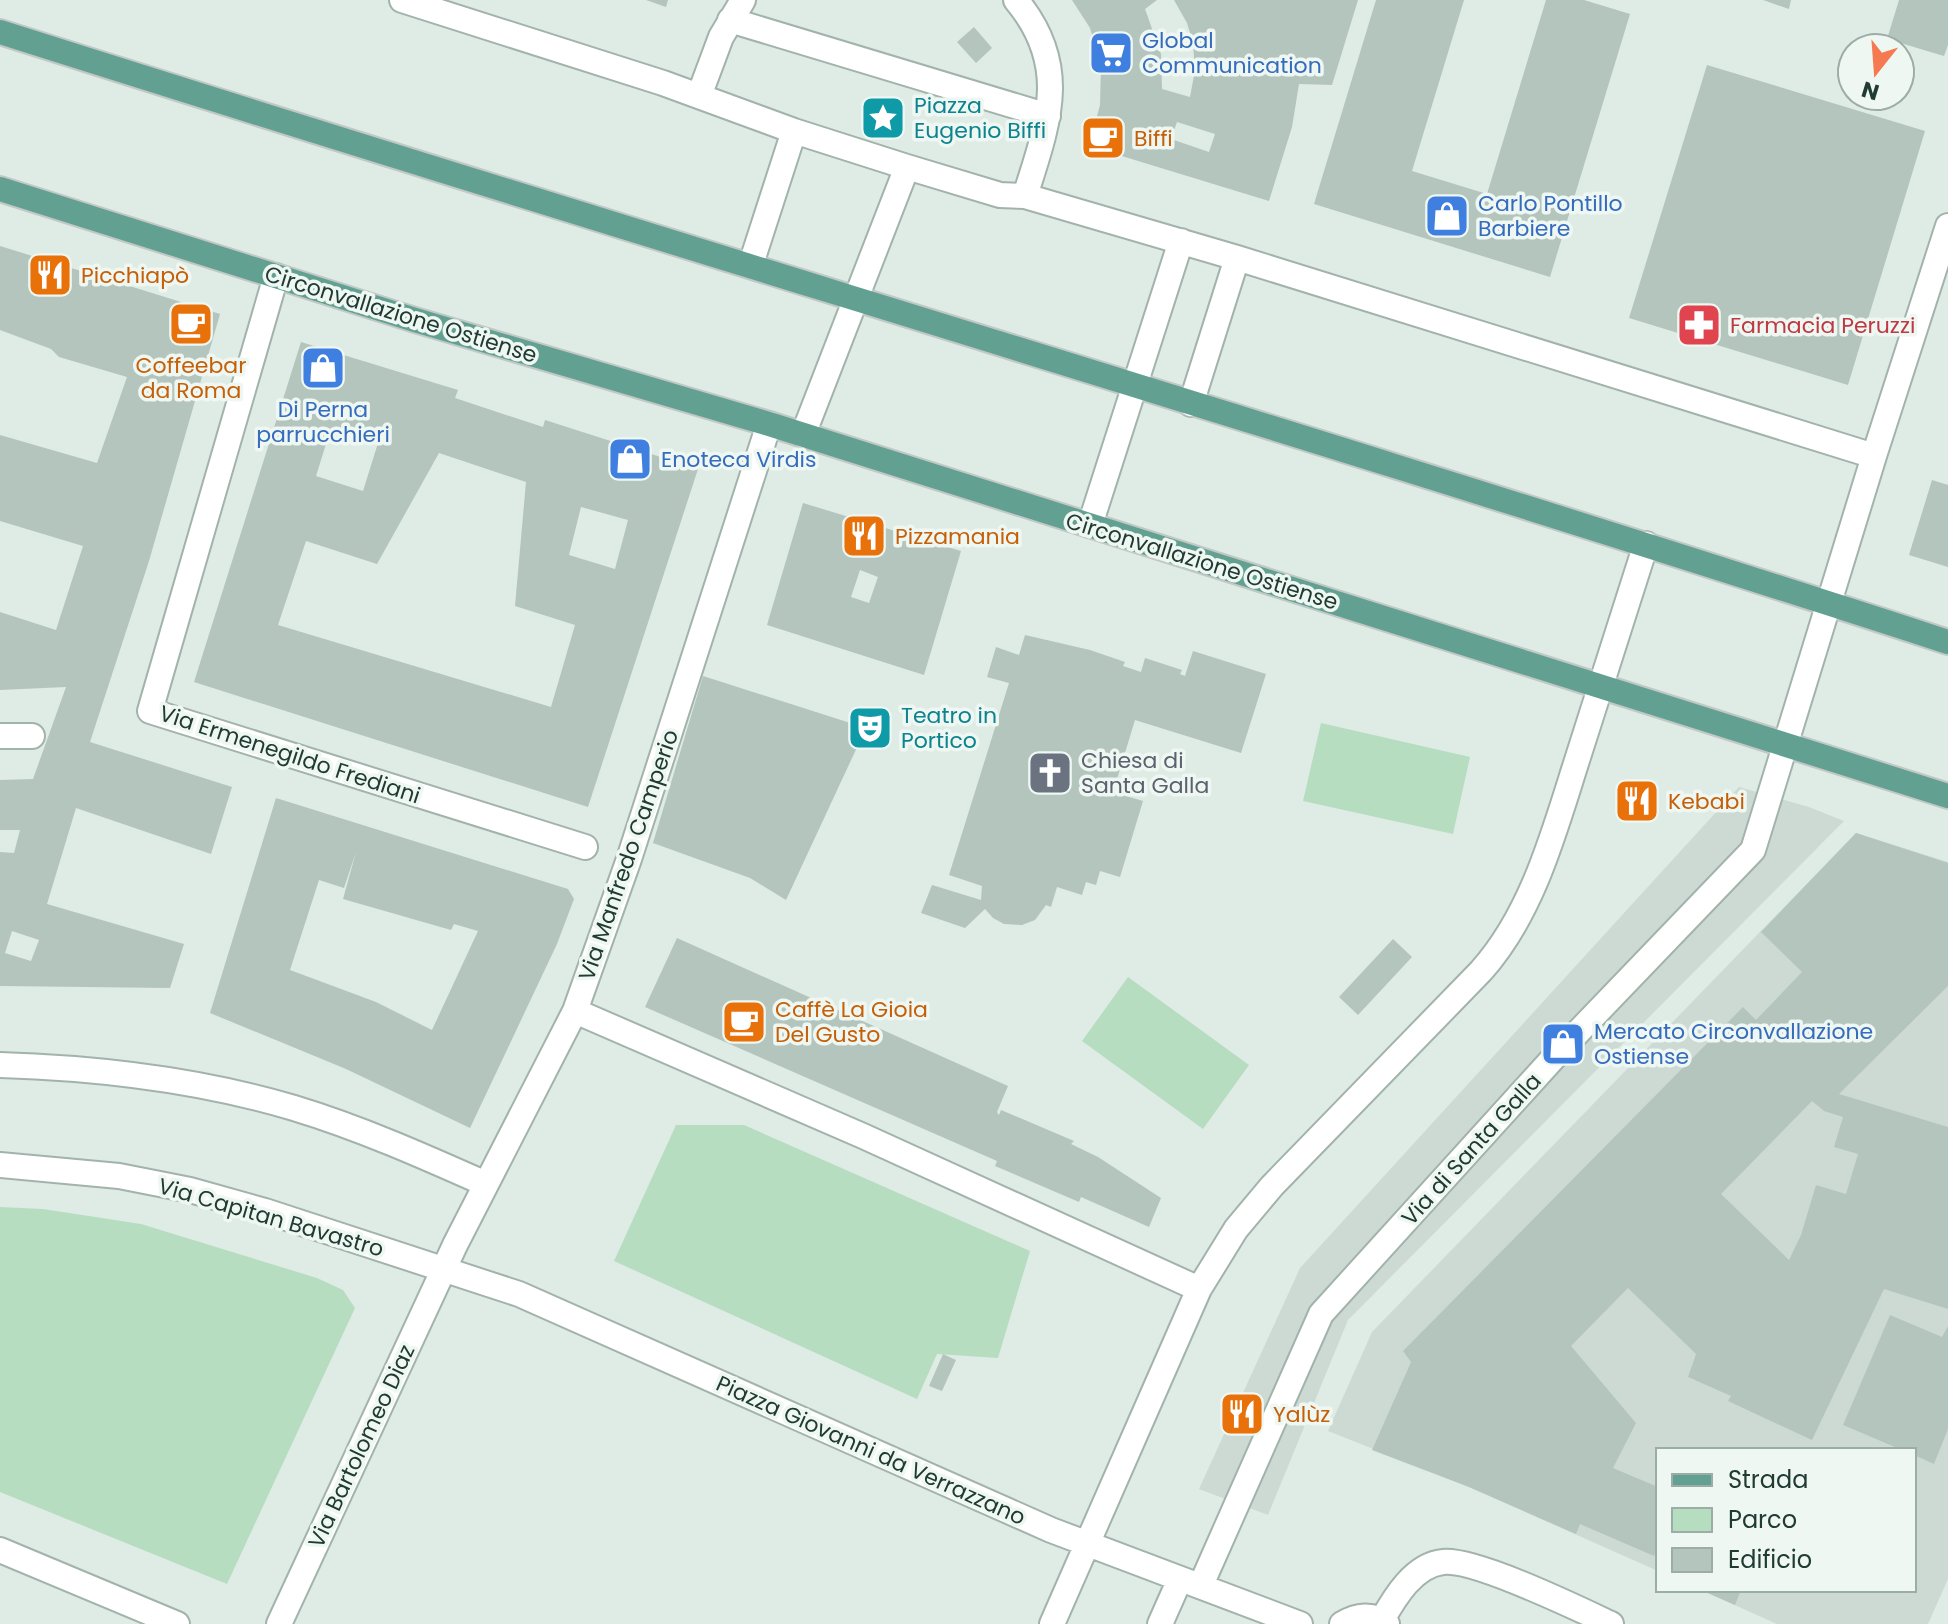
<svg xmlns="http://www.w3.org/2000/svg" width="1948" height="1624" viewBox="0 0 1948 1624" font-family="Poppins,sans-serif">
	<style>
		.built { fill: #cddad4 }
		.green { fill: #b7ddc1 }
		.building { fill: #b4c5be; fill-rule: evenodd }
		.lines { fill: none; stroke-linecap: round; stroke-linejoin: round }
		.minor-casing { stroke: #a2b3ac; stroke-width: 28 }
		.major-casing { stroke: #c1c8c6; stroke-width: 28 }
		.minor { stroke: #fff; stroke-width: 24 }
		.major { stroke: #62a191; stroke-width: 24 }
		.labels { text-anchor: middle; stroke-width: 7; stroke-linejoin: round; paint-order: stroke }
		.shop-label { font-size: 22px; fill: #366cbe; stroke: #eff7f3; text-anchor: start }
		.culture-label { font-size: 22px; fill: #0d838f; stroke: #eff7f3; text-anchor: start }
		.food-label { font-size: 22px; fill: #c56008; stroke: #eff7f3; text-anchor: start }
		.street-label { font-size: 22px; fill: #203b33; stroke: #eff7f3 }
		.health-label { font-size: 22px; fill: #be3a42; stroke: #eff7f3; text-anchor: start }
		.worship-label { font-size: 22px; fill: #5b616d; stroke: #eff7f3; text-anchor: start }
	</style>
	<rect width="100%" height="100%" fill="#dfebe5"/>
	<!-- built -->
	<path class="built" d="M 1739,787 L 1809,807 L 1844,821 L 1348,1320 L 1268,1515 L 1199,1489 L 1300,1268 Z
		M 1856,833 L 1948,862 L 1948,1579 L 1928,1624 L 1777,1624 L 1701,1590 L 1914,1590 L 1914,1450 L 1658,1450 L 1658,1571 L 1469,1487 L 1328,1431 L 1372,1332 Z"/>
	<!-- green -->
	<path class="green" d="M 1321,723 L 1470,757 L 1453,834 L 1303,801 Z
		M 1128,977 L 1249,1065 L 1203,1129 L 1082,1041 Z
		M 676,1125 L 744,1125 L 1030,1251 L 998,1358 L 937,1354 L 917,1399 L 614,1261 Z
		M 0,1207 L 43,1209 L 141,1224 L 317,1278 L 343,1290 L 355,1308 L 227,1584 L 0,1492 Z"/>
	<!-- building -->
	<path class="building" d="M 646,0 L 668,0 L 666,7 Z
		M 1072,0 L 1157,0 L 1145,9 L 1161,54 L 1162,89 L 1190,97 L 1195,70 L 1193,43 L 1187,23 L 1174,0 L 1358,0 L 1332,85 L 1299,84 L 1292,127 L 1269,201 L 1089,146 L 1100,105 L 1101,66 L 1090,28 ZM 1177,122 L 1215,134 L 1209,152 L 1171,139 Z
		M 1376,0 L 1464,0 L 1412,171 L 1487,194 L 1546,0 L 1584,0 L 1630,14 L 1550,277 L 1314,204 Z
		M 1763,0 L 1791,0 L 1789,9 Z
		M 1899,0 L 1948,0 L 1948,45 L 1944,56 L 1887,39 Z
		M 974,27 L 992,48 L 976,63 L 957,42 Z
		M 1707,65 L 1925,131 L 1848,385 L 1629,318 Z
		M 0,246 L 220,314 L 149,561 L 90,742 L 232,787 L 211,854 L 76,808 L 47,904 L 184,944 L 170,988 L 0,986 L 0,852 L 14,853 L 20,830 L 0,830 L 0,780 L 33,779 L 66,687 L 0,690 L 0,612 L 56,630 L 83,546 L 0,521 L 0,435 L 97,463 L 127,377 L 59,357 L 51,349 L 0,330 ZM 12,931 L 39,940 L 31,961 L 5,953 Z
		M 301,342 L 458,390 L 455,398 L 543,427 L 545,420 L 698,469 L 588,807 L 194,682 ZM 331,428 L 378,443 L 363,491 L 316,476 ZM 439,453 L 526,482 L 515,606 L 575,625 L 551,707 L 278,625 L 306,541 L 377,564 ZM 581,507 L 628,520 L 615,569 L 569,555 Z
		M 1932,480 L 1948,485 L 1948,567 L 1909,555 Z
		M 803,503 L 961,551 L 924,675 L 767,625 ZM 860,570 L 878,577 L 869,603 L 851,597 Z
		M 1025,635 L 1090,650 L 1125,662 L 1123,666 L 1141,672 L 1145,658 L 1182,670 L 1180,674 L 1185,676 L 1193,651 L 1266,674 L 1241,753 L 1135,720 L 1113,792 L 1143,801 L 1120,877 L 1100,871 L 1096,885 L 1086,882 L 1082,895 L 1057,887 L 1051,907 L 1046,905 L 1035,920 L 1022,925 L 1004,924 L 993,918 L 985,909 L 965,928 L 921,913 L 932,885 L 981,900 L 982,886 L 949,875 L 1009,683 L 987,677 L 996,647 L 1019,655 Z
		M 703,676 L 866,728 L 786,900 L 750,878 L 653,843 Z
		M 276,798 L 568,889 L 574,899 L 557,944 L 470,1128 L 346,1069 L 210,1013 ZM 356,852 L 343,899 L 451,930 L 454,924 L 478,931 L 432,1030 L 376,1002 L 290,970 L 319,880 L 344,888 Z
		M 1856,833 L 1948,863 L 1948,986 L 1839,1094 L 1948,1127 L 1948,1309 L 1884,1289 L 1812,1440 L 1728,1401 L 1731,1396 L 1688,1377 L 1696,1354 L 1628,1288 L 1571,1346 L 1636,1423 L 1613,1468 L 1658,1487 L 1658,1546 L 1654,1556 L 1580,1524 L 1576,1534 L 1469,1487 L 1372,1450 L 1411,1362 L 1403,1351 L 1743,1007 L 1756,1020 L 1802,972 L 1761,932 ZM 1812,1101 L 1824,1111 L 1843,1117 L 1834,1147 L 1858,1154 L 1846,1194 L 1816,1185 L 1801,1235 L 1789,1260 L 1721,1194 Z
		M 677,938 L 1008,1086 L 997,1112 L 999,1115 L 1001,1110 L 1074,1141 L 1071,1144 L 1098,1157 L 1161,1198 L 1149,1227 L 1081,1197 L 1079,1202 L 995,1166 L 997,1161 L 645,1007 Z
		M 1393,939 L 1412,957 L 1358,1015 L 1339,997 Z
		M 1890,1315 L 1942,1337 L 1948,1326 L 1948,1429 L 1934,1464 L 1914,1455 L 1914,1450 L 1902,1450 L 1843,1425 Z
		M 943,1354 L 956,1360 L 942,1391 L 929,1386 Z
		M 1701,1590 L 1741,1590 L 1735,1605 Z"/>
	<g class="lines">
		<!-- minor casing -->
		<g class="minor-casing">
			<path id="minor" d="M 402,0 L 663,83 L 794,131 L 907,167 L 1000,195 L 1025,196 L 1237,258 L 1874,456
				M 1016,0 C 1071,66 1048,123 1025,196
				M 730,20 L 1048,116
				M 699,96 L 721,37 L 743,0
				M 751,264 L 794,131
				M 276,276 L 150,711 L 585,847
				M 1191,404 L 1237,258
				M 803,435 L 907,167
				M 1090,525 L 1181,241
				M 0,736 L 32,736
				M 575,1011 L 863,1136 L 1199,1289
				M 0,1065 C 98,1068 200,1080 294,1108 C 360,1128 423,1156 486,1184
				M 0,1165 L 119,1176 L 190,1190 L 265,1211 L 519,1294 L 1051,1530 L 1300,1624
				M 0,1550 L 177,1624
				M 1201,1585 L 1321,1314 L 1557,1054 L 1753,850 L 1874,456 L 1948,226
				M 1382,1620 C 1395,1597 1414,1565 1443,1562 C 1474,1558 1579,1609 1611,1624
				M 279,1624 L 455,1245 L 575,1011 L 629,859 L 769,424
				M 1052,1624 L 1199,1289 L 1236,1229 L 1272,1186 L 1481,971 C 1534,912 1555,828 1579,754 C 1601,684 1624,614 1646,544
				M 1160,1624 L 1180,1579
				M 1342,1624 C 1357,1615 1373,1613 1387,1624"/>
		</g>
		<!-- major casing -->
		<g class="major-casing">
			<path id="major" d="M 0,32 C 648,238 1301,432 1948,642
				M 0,189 L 415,320 L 769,424 L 1948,796"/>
		</g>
		<!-- minor -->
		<use href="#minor" class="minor"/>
		<!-- major -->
		<use href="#major" class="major"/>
	</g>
	<!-- icons -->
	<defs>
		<g id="supermarket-square" transform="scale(2.3)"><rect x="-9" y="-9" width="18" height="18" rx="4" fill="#3f7fe0" stroke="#eff7f3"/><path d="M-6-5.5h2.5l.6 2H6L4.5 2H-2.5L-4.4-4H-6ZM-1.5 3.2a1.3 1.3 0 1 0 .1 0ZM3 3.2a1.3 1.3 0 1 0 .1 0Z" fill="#fff"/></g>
		<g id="sight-square" transform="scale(2.3)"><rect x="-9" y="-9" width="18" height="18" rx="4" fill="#0f9aa8" stroke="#eff7f3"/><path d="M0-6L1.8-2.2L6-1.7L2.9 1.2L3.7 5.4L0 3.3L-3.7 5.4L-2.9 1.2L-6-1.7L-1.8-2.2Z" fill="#fff"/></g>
		<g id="cafe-square" transform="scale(2.3)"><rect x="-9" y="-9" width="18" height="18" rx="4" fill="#e8710a" stroke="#eff7f3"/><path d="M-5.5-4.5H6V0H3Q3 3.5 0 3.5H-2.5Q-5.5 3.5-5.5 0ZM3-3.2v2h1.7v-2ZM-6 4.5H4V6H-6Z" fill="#fff"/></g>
		<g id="shop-square" transform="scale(2.3)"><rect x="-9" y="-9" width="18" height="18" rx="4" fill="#3f7fe0" stroke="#eff7f3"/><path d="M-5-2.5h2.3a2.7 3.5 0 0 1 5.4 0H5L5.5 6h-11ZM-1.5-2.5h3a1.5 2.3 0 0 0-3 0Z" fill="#fff"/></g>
		<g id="restaurant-square" transform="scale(2.3)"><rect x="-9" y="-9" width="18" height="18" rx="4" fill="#e8710a" stroke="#eff7f3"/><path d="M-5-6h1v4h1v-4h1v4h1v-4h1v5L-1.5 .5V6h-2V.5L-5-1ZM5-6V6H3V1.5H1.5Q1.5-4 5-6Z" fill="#fff"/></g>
		<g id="pharmacy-square" transform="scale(2.3)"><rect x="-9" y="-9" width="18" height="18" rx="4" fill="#e0444e" stroke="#eff7f3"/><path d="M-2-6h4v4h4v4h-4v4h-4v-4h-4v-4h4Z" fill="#fff"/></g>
		<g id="theatre-square" transform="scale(2.3)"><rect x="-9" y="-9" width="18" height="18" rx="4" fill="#0f9aa8" stroke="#eff7f3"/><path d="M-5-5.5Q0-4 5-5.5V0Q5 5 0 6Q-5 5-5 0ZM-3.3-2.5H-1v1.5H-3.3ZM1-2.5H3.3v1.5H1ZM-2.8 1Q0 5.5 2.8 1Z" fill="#fff"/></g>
		<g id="church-square" transform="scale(2.3)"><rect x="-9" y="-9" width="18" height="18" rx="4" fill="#6b7280" stroke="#eff7f3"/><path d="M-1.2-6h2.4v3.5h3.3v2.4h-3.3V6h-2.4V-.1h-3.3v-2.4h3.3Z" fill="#fff"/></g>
	</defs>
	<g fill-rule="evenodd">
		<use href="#supermarket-square" x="1111" y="53"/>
		<use href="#sight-square" x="883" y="118"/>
		<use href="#cafe-square" x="1103" y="138"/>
		<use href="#shop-square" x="1447" y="216"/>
		<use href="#restaurant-square" x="50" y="275"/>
		<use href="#cafe-square" x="191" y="324"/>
		<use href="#pharmacy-square" x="1699" y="325"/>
		<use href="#shop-square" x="323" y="368"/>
		<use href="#shop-square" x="630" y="459"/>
		<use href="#restaurant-square" x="864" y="536"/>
		<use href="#theatre-square" x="870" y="728"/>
		<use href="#church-square" x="1050" y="773"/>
		<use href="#restaurant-square" x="1637" y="801"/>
		<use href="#cafe-square" x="744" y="1022"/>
		<use href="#shop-square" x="1563" y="1044"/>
		<use href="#restaurant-square" x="1242" y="1414"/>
	</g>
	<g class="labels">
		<!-- shop labels -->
		<g class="shop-label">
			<text x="1142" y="48">Global<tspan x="1142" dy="25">Communication</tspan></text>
			<text x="1478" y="211">Carlo Pontillo<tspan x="1478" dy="25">Barbiere</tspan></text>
			<text x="323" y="417" text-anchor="middle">Di Perna<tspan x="323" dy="25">parrucchieri</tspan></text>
			<text x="661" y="467">Enoteca Virdis</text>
			<text x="1594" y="1039">Mercato Circonvallazione<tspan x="1594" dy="25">Ostiense</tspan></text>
		</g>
		<!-- culture labels -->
		<g class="culture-label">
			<text x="914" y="113">Piazza<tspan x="914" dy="25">Eugenio Biffi</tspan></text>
			<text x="901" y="723">Teatro in<tspan x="901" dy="25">Portico</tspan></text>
		</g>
		<!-- food labels -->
		<g class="food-label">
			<text x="1134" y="146">Biffi</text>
			<text x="81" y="283">Picchiapò</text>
			<text x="191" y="373" text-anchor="middle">Coffeebar<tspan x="191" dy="25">da Roma</tspan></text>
			<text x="895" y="544">Pizzamania</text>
			<text x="1668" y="809">Kebabi</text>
			<text x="775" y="1017">Caffè La Gioia<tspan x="775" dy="25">Del Gusto</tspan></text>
			<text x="1273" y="1422">Yalùz</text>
		</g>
		<!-- street labels -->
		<g class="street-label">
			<text transform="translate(401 314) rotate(17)" y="8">Circonvallazione Ostiense</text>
			<text transform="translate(1202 561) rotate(17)" y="8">Circonvallazione Ostiense</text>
			<text transform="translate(290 754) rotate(18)" y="8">Via Ermenegildo Frediani</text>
			<text transform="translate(628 855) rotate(-71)" y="8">Via Manfredo Camperio</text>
			<text transform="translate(1471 1149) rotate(-48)" y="8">Via di Santa Galla</text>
			<text transform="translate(271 1217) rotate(16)" y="8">Via Capitan Bavastro</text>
			<text transform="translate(361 1446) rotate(-65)" y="8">Via Bartolomeo Diaz</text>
			<text transform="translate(871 1450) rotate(24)" y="8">Piazza Giovanni da Verrazzano</text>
		</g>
		<!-- health labels -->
		<g class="health-label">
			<text x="1730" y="333">Farmacia Peruzzi</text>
		</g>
		<!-- worship labels -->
		<g class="worship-label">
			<text x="1081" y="768">Chiesa di<tspan x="1081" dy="25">Santa Galla</tspan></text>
		</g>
	</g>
	<!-- legend -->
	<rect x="1656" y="1448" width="260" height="144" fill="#eff7f3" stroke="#9caca6" stroke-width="2"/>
	<rect x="1672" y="1474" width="40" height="12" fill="#62a191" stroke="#9caca6" stroke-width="2"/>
	<text x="1728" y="1488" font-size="24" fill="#203b33">Strada</text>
	<rect x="1672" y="1508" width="40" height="24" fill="#b7ddc1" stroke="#9caca6" stroke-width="2"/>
	<text x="1728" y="1528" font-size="24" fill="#203b33">Parco</text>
	<rect x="1672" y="1548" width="40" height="24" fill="#b4c5be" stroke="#9caca6" stroke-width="2"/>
	<text x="1728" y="1568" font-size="24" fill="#203b33">Edificio</text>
	<!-- north arrow -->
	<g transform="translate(1876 72) rotate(197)"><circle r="38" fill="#eff7f3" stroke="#9caca6" stroke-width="2"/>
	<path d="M0-6L14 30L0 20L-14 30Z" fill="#f57a52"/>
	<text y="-12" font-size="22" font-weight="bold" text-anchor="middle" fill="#203b33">N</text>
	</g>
</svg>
